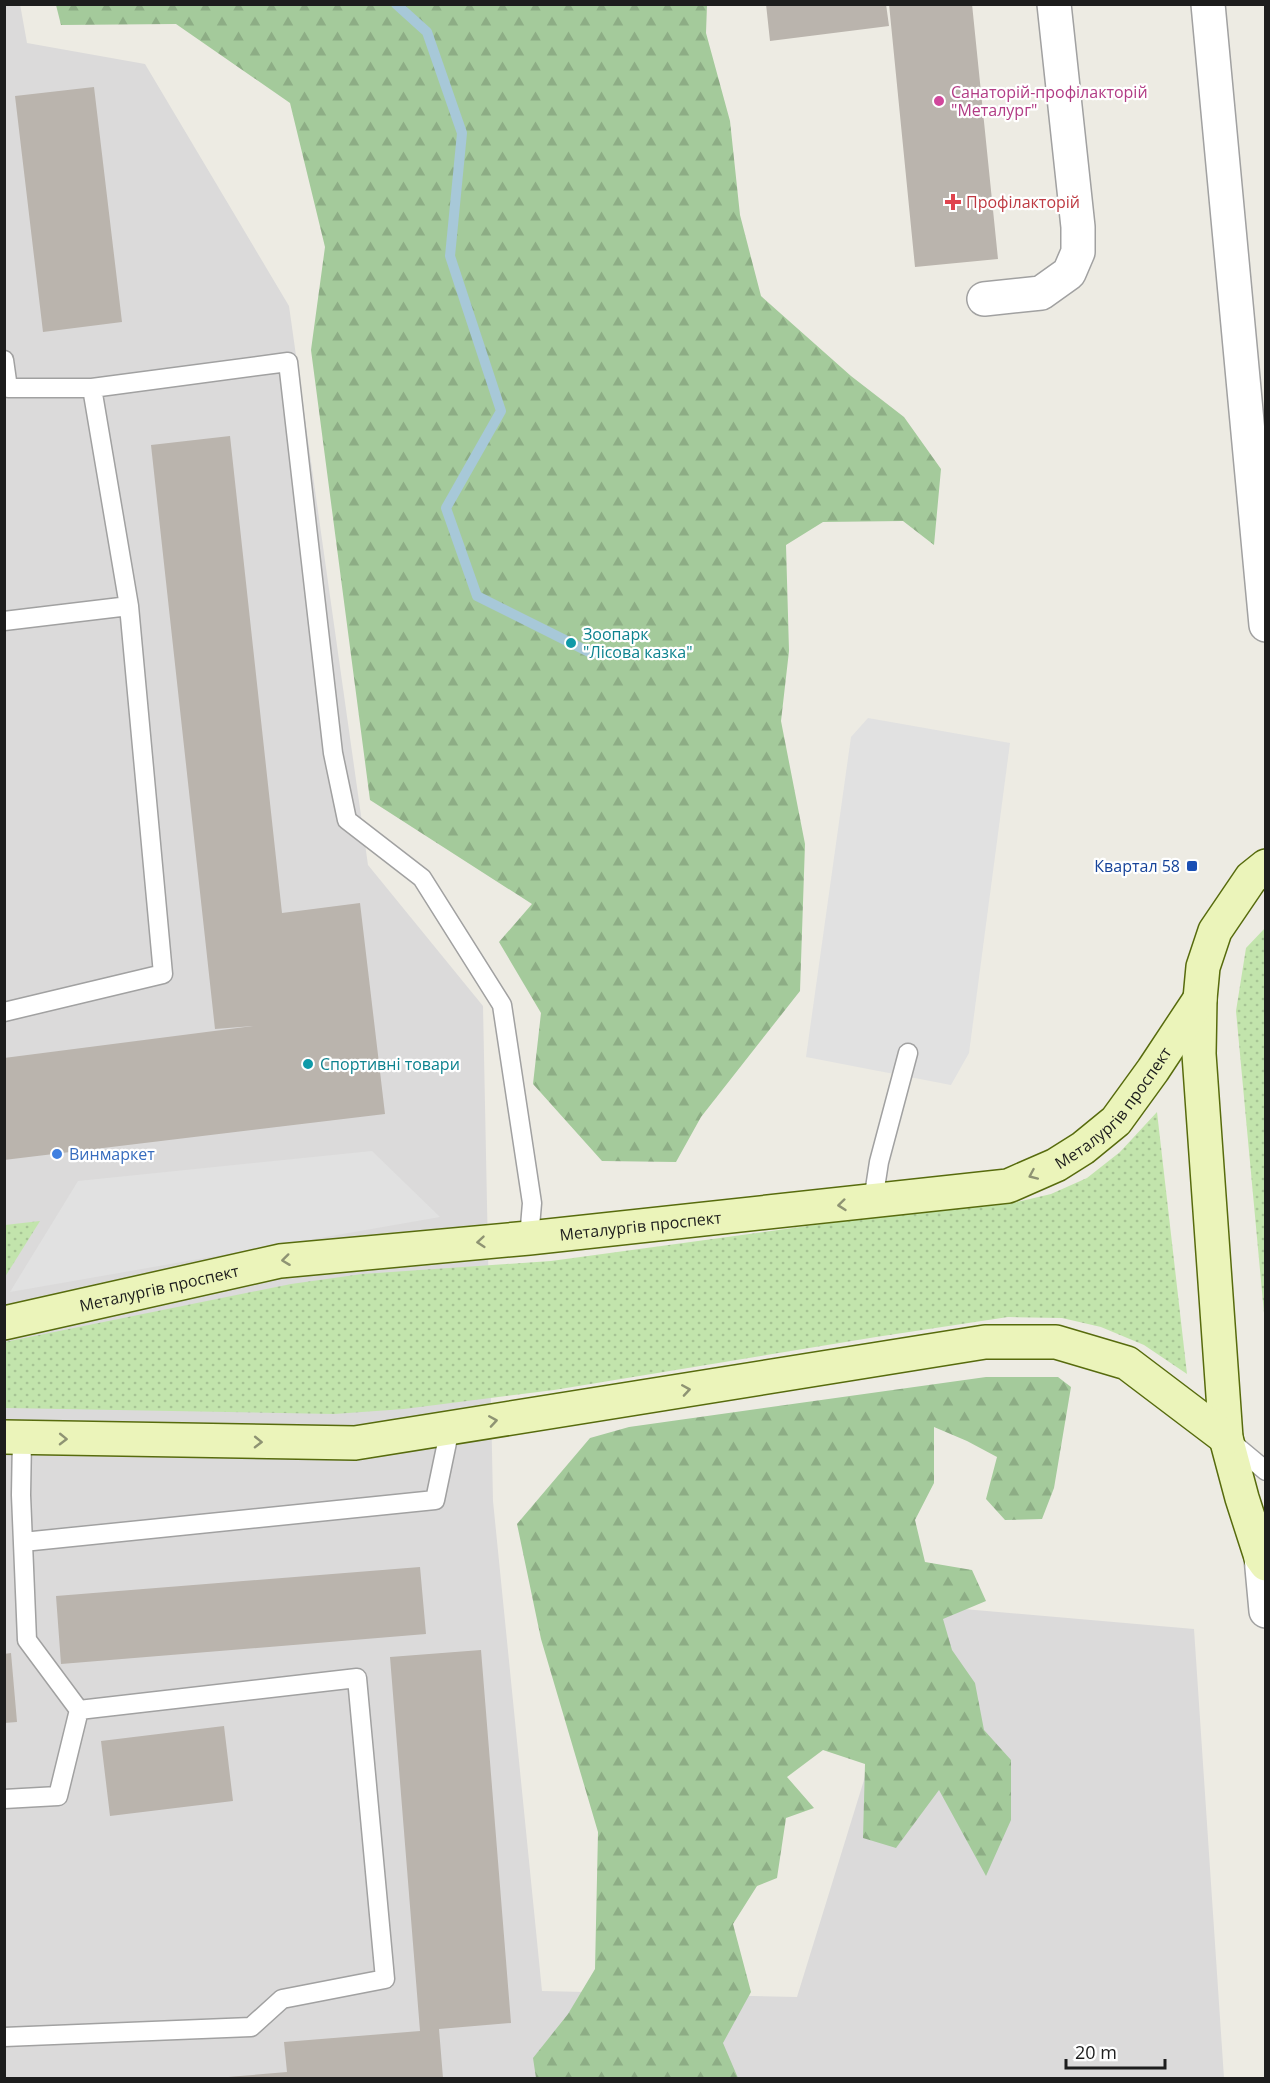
<svg xmlns="http://www.w3.org/2000/svg" width="1270" height="2083" viewBox="0 0 1270 2083" font-family="'Open Sans',sans-serif">
	<style>
		.residential { fill: #dbdada }
		.grass { fill: url(#grass-dots) }
		.forest { fill: url(#forest-firs) }
		.parking { fill: #e1e1e1 }
		.lines { fill: none; stroke-linecap: round; stroke-linejoin: round }
		.stream { stroke: #a7c8d8; stroke-width: 10 }
		.building { fill: #bab4ad }
		.lane-casing { stroke: #a1a1a1; stroke-width: 21 }
		.street-casing { stroke: #a1a1a1; stroke-width: 36 }
		.secondary-casing { stroke: #576b0d; stroke-width: 36 }
		.lane { stroke: #fff; stroke-width: 18 }
		.street { stroke: #fff; stroke-width: 33 }
		.secondary { stroke: #ebf4ba; stroke-width: 33 }
		.oneway { stroke: #8e9373 }
		.hotel-dot { fill: #d1479c; stroke: #fff; stroke-width: 2 }
		.health-dot { fill: #e0444e; stroke: #fff; stroke-width: 2 }
		.culture-dot { fill: #0f9aa8; stroke: #fff; stroke-width: 2 }
		.transit-dot { fill: #1a4fb4; stroke: #fff; stroke-width: 2 }
		.shop-dot { fill: #3f7fe0; stroke: #fff; stroke-width: 2 }
		.labels { text-anchor: middle; stroke-width: 4.5; stroke-linejoin: round; paint-order: stroke }
		.hotel-label { font-size: 16px; fill: #b23c85; stroke: #fff; text-anchor: start }
		.health-label { font-size: 16px; fill: #be3a42; stroke: #fff; text-anchor: start }
		.culture-label { font-size: 16px; fill: #0d838f; stroke: #fff; text-anchor: start }
		.transit-label { font-size: 16px; fill: #164399; stroke: #fff; text-anchor: end }
		.street-label { font-size: 16px; fill: #1d1d1d; stroke: #fff }
		.shop-label { font-size: 16px; fill: #366cbe; stroke: #fff; text-anchor: start }
	</style>
	<defs>
		<pattern id="grass-dots" width="8" height="8" patternUnits="userSpaceOnUse" patternTransform="scale(1.5)"><rect width="8" height="8" fill="#c2e4ac"/><path d="M2 2h.1M6 6h.1" fill="none" stroke="#a6c394" stroke-width="1.8" stroke-linecap="round"/></pattern>
		<pattern id="forest-firs" width="22" height="20" patternUnits="userSpaceOnUse" patternTransform="scale(1.5)"><rect width="22" height="20" fill="#a4ca9b"/><path d="M5 1l3.5 6h-7zM16 11l3.5 6h-7z" fill="#8dad85"/></pattern>
	</defs>
	<rect width="100%" height="100%" fill="#edebe3"/>
	<!-- residential -->
	<path class="residential" d="M 20,4 L 27,43 L 145,64 L 289,306 L 368,865 L 483,1006 L 493,1501 L 542,1991 L 797,1997 L 918,1605 L 1194,1629 L 1224,2078 L 5,2078 L 4,5 Z"/>
	<!-- grass -->
	<path class="grass" d="M 1265,928 L 1265,1324 L 1236,1011 L 1246,948 Z
		M 1157,1112 L 1187,1374 L 1144,1345 L 1101,1327 L 1062,1318 L 1008,1317 L 876,1337 L 554,1390 L 404,1409 L 334,1414 L 5,1408 L 5,1342 L 291,1284 L 362,1274 L 551,1261 L 866,1218 L 1009,1204 L 1051,1194 L 1087,1178 L 1120,1152 Z
		M 40,1221 L 5,1277 L 5,1225 Z"/>
	<!-- forest -->
	<path class="forest" d="M 56,5 L 707,5 L 706,33 L 730,121 L 740,215 L 761,296 L 851,376 L 904,417 L 941,469 L 934,545 L 903,521 L 823,522 L 786,545 L 789,651 L 781,721 L 805,844 L 800,991 L 701,1117 L 676,1162 L 602,1161 L 533,1084 L 541,1013 L 499,942 L 532,904 L 370,800 L 311,350 L 325,247 L 290,103 L 176,24 L 61,25 Z
		M 986,1377 L 1058,1377 L 1071,1387 L 1054,1488 L 1042,1519 L 1005,1520 L 986,1499 L 997,1457 L 967,1441 L 934,1427 L 934,1483 L 915,1520 L 925,1562 L 972,1570 L 986,1601 L 943,1619 L 952,1650 L 975,1683 L 984,1730 L 1011,1760 L 1011,1820 L 986,1876 L 939,1790 L 896,1848 L 863,1838 L 865,1764 L 823,1750 L 787,1777 L 814,1808 L 786,1818 L 777,1878 L 757,1886 L 733,1924 L 751,1992 L 723,2043 L 738,2078 L 536,2078 L 533,2058 L 568,2014 L 595,1969 L 598,1832 L 541,1639 L 517,1524 L 590,1438 L 629,1427 Z"/>
	<!-- parking -->
	<path class="parking" d="M 868,718 L 1010,743 L 969,1053 L 951,1085 L 806,1057 L 851,737 Z
		M 372,1151 L 440,1217 L 10,1292 L 78,1181 Z"/>
	<g class="lines">
		<!-- stream -->
		<path class="stream" d="M 396,4 L 427,32 L 462,133 L 450,256 L 501,411 L 446,508 L 477,596 L 593,654"/>
	</g>
	<!-- building -->
	<path class="building" d="M 766,4 L 886,4 L 889,26 L 770,41 Z
		M 889,4 L 972,4 L 998,259 L 915,267 Z
		M 94,87 L 122,322 L 43,332 L 15,96 Z
		M 230,436 L 282,913 L 360,903 L 385,1114 L 4,1160 L 4,1058 L 253,1026 L 215,1029 L 151,445 Z
		M 420,1567 L 426,1634 L 61,1664 L 56,1596 Z
		M 481,1650 L 511,2023 L 439,2029 L 443,2078 L 228,2078 L 228,2077 L 287,2072 L 284,2042 L 420,2031 L 390,1657 Z
		M 11,1653 L 17,1722 L 4,1723 L 4,1654 Z
		M 224,1726 L 233,1801 L 110,1816 L 101,1741 Z"/>
	<g class="lines">
		<!-- lane casing -->
		<g class="lane-casing">
			<path id="lane" d="M 4,360 L 8,388 L 92,388 L 288,362 L 333,753 L 347,820 L 422,878 L 502,1005 L 532,1203 L 529,1238
				M 4,621 L 129,606
				M 4,1012 L 163,974 L 129,606 L 92,388
				M 873,1201 L 879,1162 L 908,1053
				M 1230,1441 L 1266,1471
				M 23,1542 L 435,1500 L 450,1428
				M 4,1799 L 58,1796 L 79,1710 L 27,1640 L 21,1495 L 22,1438
				M 4,2037 L 251,2027 L 282,1999 L 385,1979 L 357,1678 L 79,1710"/>
		</g>
		<!-- street casing -->
		<g class="street-casing">
			<path id="street" d="M 1208,4 L 1266,625
				M 984,299 L 1041,293 L 1069,273 L 1078,252 L 1078,227 L 1054,4
				M 1261,1557 L 1266,1611"/>
		</g>
		<!-- secondary casing -->
		<g class="secondary-casing">
			<g id="secondary">
				<path d="M 1266,866 L 1251,878 L 1215,931 L 1203,967 L 1200,999 L 1199,1054 L 1226,1438 L 1242,1498 L 1261,1557 L 1266,1564"/>
				<path id="s1" d="M 4,1323 L 280,1261 L 529,1238 L 1008,1186 L 1056,1165 L 1083,1148 L 1116,1121 L 1153,1070 L 1200,999"/>
				<path d="M 4,1437 L 355,1443 L 985,1342 L 1056,1342 L 1127,1363 L 1226,1438"/>
			</g>
		</g>
		<!-- lane -->
		<use href="#lane" class="lane"/>
		<!-- street -->
		<use href="#street" class="street"/>
		<!-- secondary -->
		<use href="#secondary" class="secondary"/>
	</g>
	<!-- one-way arrows -->
	<defs><path id="oneway-chevron" d="M-2-3.5L2.5 0L-2 3.5" fill="none" stroke-width="1.6" stroke-linecap="round" stroke-linejoin="round" transform="scale(1.5)"/></defs>
	<g class="oneway">
		<use href="#oneway-chevron" transform="translate(1033 1175) rotate(156)"/>
		<use href="#oneway-chevron" transform="translate(842 1205) rotate(174)"/>
		<use href="#oneway-chevron" transform="translate(481 1242) rotate(175)"/>
		<use href="#oneway-chevron" transform="translate(286 1260) rotate(173)"/>
		<use href="#oneway-chevron" transform="translate(686 1390) rotate(-9)"/>
		<use href="#oneway-chevron" transform="translate(493 1421) rotate(-9)"/>
		<use href="#oneway-chevron" transform="translate(63 1439) rotate(1)"/>
		<use href="#oneway-chevron" transform="translate(258 1442) rotate(1)"/>
	</g>
	<!-- markers -->
	<circle class="hotel-dot" cx="939" cy="101" r="6"/>
	<path class="health-dot" d="M950 193h6v6h6v6h-6v6h-6v-6h-6v-6h6z"/>
	<g class="culture-dot">
		<circle cx="571" cy="643" r="6"/>
		<circle cx="308" cy="1064" r="6"/>
	</g>
	<rect class="transit-dot" x="1186" y="860" width="12" height="12" rx="3"/>
	<circle class="shop-dot" cx="57" cy="1154" r="6"/>
	<g class="labels">
		<!-- hotel labels -->
		<g class="hotel-label">
			<text x="951" y="98">Санаторій-профілакторій<tspan x="951" dy="18">"Металург"</tspan></text>
		</g>
		<!-- health labels -->
		<g class="health-label">
			<text x="966" y="208">Профілакторій</text>
		</g>
		<!-- culture labels -->
		<g class="culture-label">
			<text x="583" y="640">Зоопарк<tspan x="583" dy="18">"Лісова казка"</tspan></text>
			<text x="320" y="1070">Спортивні товари</text>
		</g>
		<!-- transit labels -->
		<g class="transit-label">
			<text x="1180" y="872">Квартал 58</text>
		</g>
		<!-- street labels -->
		<g class="street-label">
			<text dy="6" stroke="none"><textPath href="#s1" startOffset="1149">Металургів проспект</textPath></text>
			<text dy="6" stroke="none"><textPath href="#s1" startOffset="645">Металургів проспект</textPath></text>
			<text dy="6" stroke="none"><textPath href="#s1" startOffset="159">Металургів проспект</textPath></text>
		</g>
		<!-- shop labels -->
		<g class="shop-label">
			<text x="69" y="1160">Винмаркет</text>
		</g>
	</g>
	<!-- border -->
	<rect width="1270" height="2083" fill="none" stroke="#1d1d1d" stroke-width="12"/>
	<!-- scale -->
	<path d="M1066 2059v9h99v-9" fill="none" stroke="#1d1d1d" stroke-width="3"/>
	<text x="1075" y="2059" font-size="18" fill="#1d1d1d" stroke="#ffffff" stroke-width="4.5" paint-order="stroke">20 m</text>
</svg>
